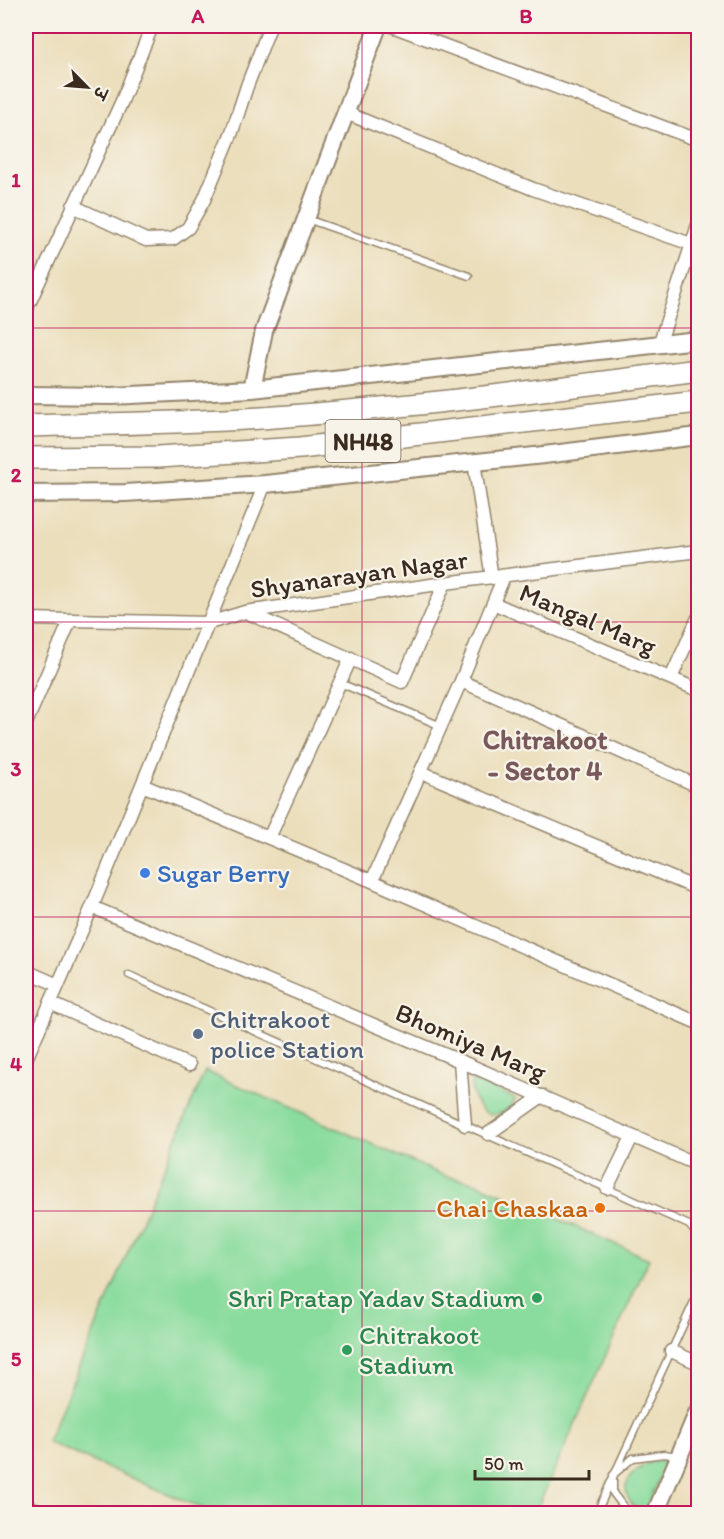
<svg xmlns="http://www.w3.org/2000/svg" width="724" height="1539" viewBox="0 0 724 1539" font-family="Itim,'Playpen Sans Deva',sans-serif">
  <rect width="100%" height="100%" fill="#f7f3e8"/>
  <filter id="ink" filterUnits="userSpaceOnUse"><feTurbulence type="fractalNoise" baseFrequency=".0167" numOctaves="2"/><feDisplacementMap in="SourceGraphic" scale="12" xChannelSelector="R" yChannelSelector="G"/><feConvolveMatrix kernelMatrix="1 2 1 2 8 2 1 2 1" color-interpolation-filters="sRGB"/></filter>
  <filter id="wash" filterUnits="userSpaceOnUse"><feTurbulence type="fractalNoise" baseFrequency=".008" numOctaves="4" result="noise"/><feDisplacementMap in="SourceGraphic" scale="24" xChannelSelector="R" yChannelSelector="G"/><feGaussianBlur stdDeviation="1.35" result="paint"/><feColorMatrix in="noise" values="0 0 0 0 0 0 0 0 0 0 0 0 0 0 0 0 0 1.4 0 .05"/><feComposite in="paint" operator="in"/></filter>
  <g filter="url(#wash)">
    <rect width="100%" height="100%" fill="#ebdebb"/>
    <path fill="#89dc9d" stroke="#62835e" stroke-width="1.5" d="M205,1071L445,1176L474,1182L649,1259L535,1513H213L47,1442Z
      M472,1079L516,1099C512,1104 509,1109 503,1112C482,1123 468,1095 472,1079Z
      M657,1461L665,1463L645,1513H643C613,1495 626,1468 657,1461Z"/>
  </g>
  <g filter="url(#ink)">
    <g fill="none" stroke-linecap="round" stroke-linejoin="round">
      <defs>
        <path id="lane" d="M307,219L469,276
          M340,683L441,726
          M129,975L689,1225L698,1236
          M26,1502L54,1514
          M596,1514L698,1293
          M629,1514L613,1493V1475L633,1458L664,1454L678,1456"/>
        <path id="street" d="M392,26L698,140
          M686,26L698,30
          M346,113L533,189L691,244
          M73,206L146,240L173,239L188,228L204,200L232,132L247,86L269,29
          M26,310L122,101L152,26
          M659,345L698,225
          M474,462L492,578
          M493,603L698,690
          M246,612L402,682L445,583
          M26,619L209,623L245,612L445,583L698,551
          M671,678L698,618
          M461,681L698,786
          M26,723L70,621
          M421,772L698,889
          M142,785L372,881L698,1023
          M269,838L351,658
          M372,881L461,681L504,576
          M92,907L460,1061L698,1165
          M26,971L58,985
          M50,1003L189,1065
          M26,1059L92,907L265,484
          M460,1061L465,1125
          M488,1134L542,1096
          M607,1188L632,1137
          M671,1351L698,1363"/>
        <path id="secondary" d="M252,389L264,331L378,26
          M26,395L112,396L252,389L698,340
          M26,494L125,493L265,484L544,455L698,436
          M655,1514L698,1411"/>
        <path id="highway" d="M26,426C104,424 183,423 261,418C407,408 553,389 698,370
          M26,458L158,457L300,448L698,402"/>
      </defs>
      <use href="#lane" stroke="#93846c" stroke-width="9"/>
      <use href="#street" stroke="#93846c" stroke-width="15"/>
      <use href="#secondary" stroke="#93846c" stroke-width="20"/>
      <use href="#highway" stroke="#93846c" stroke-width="24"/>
      <use href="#lane" stroke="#fff" stroke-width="6"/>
      <use href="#street" stroke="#fff" stroke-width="12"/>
      <use href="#secondary" stroke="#fff" stroke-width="16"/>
      <use href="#highway" stroke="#fff" stroke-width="21"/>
    </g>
  </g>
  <path fill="none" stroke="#c2185b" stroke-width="1.5" stroke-opacity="0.55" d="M362,26V1514M26,328H698M26,622H698M26,917H698M26,1211H698"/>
  <circle fill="#3f7fe0" stroke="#f7f3e8" stroke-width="2" cx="145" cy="873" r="6"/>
  <circle fill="#5c6f8a" stroke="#f7f3e8" stroke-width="2" cx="198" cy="1034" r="6"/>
  <circle fill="#e8710a" stroke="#f7f3e8" stroke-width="2" cx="600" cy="1208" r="6"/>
  <g fill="#2e9e5b" stroke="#f7f3e8" stroke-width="2">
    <circle cx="537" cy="1298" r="6"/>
    <circle cx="347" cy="1350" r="6"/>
  </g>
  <g text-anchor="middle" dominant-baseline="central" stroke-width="4.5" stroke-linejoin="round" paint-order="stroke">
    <rect fill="#f7f3e8" stroke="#73665b" stroke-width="1.5" x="325.5" y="420" width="75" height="42" rx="4.5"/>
    <g font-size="24" font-weight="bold" fill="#3b2a1e">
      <text x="363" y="441">NH48</text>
    </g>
    <g font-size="26" fill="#3b2a1e" stroke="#f7f3e8">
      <text transform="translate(359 574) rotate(-8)">Shyanarayan Nagar</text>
      <text transform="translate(588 619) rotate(23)">Mangal Marg</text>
      <text transform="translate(471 1042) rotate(23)">Bhomiya Marg</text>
    </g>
    <g font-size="26" fill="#366cbe" stroke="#f7f3e8" text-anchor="start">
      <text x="157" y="873">Sugar Berry</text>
    </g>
    <g font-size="26" fill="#4e5e75" stroke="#f7f3e8" text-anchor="start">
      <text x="210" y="1019">Chitrakoot<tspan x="210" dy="30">police Station</tspan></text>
    </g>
    <g font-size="26" fill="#c56008" stroke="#f7f3e8" text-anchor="end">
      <text x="588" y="1208">Chai Chaskaa</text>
    </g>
    <g font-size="26" fill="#27864d" stroke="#f7f3e8" text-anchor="end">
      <text x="525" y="1298">Shri Pratap Yadav Stadium</text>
      <text x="359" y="1335" text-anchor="start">Chitrakoot<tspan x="359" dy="30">Stadium</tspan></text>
    </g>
    <g font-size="27" font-weight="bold" fill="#79595b" stroke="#f7f3e8">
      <text x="545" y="739">Chitrakoot<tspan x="545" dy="31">- Sector 4</tspan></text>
    </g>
  </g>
  <rect width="724" height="1539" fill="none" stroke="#f7f3e8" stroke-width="66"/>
  <g transform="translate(87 87) rotate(115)" stroke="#f7f3e8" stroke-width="4.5" paint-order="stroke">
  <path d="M0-4.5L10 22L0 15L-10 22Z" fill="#3b2a1e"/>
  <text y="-9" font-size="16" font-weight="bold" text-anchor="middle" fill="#3b2a1e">उ</text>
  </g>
  <path d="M475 1470v9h114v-9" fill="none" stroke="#3b2a1e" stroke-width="3"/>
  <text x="484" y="1470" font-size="18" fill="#3b2a1e" stroke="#f7f3e8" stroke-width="4.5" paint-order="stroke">50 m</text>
  <rect x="33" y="33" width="658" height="1473" fill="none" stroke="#c2185b" stroke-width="2"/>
  <g font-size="20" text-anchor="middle" font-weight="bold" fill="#c2185b">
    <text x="198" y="23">A</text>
    <text x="526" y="23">B</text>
    <text x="16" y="187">1</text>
    <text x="16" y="482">2</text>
    <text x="16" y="776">3</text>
    <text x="16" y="1071">4</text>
    <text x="16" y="1366">5</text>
  </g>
</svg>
